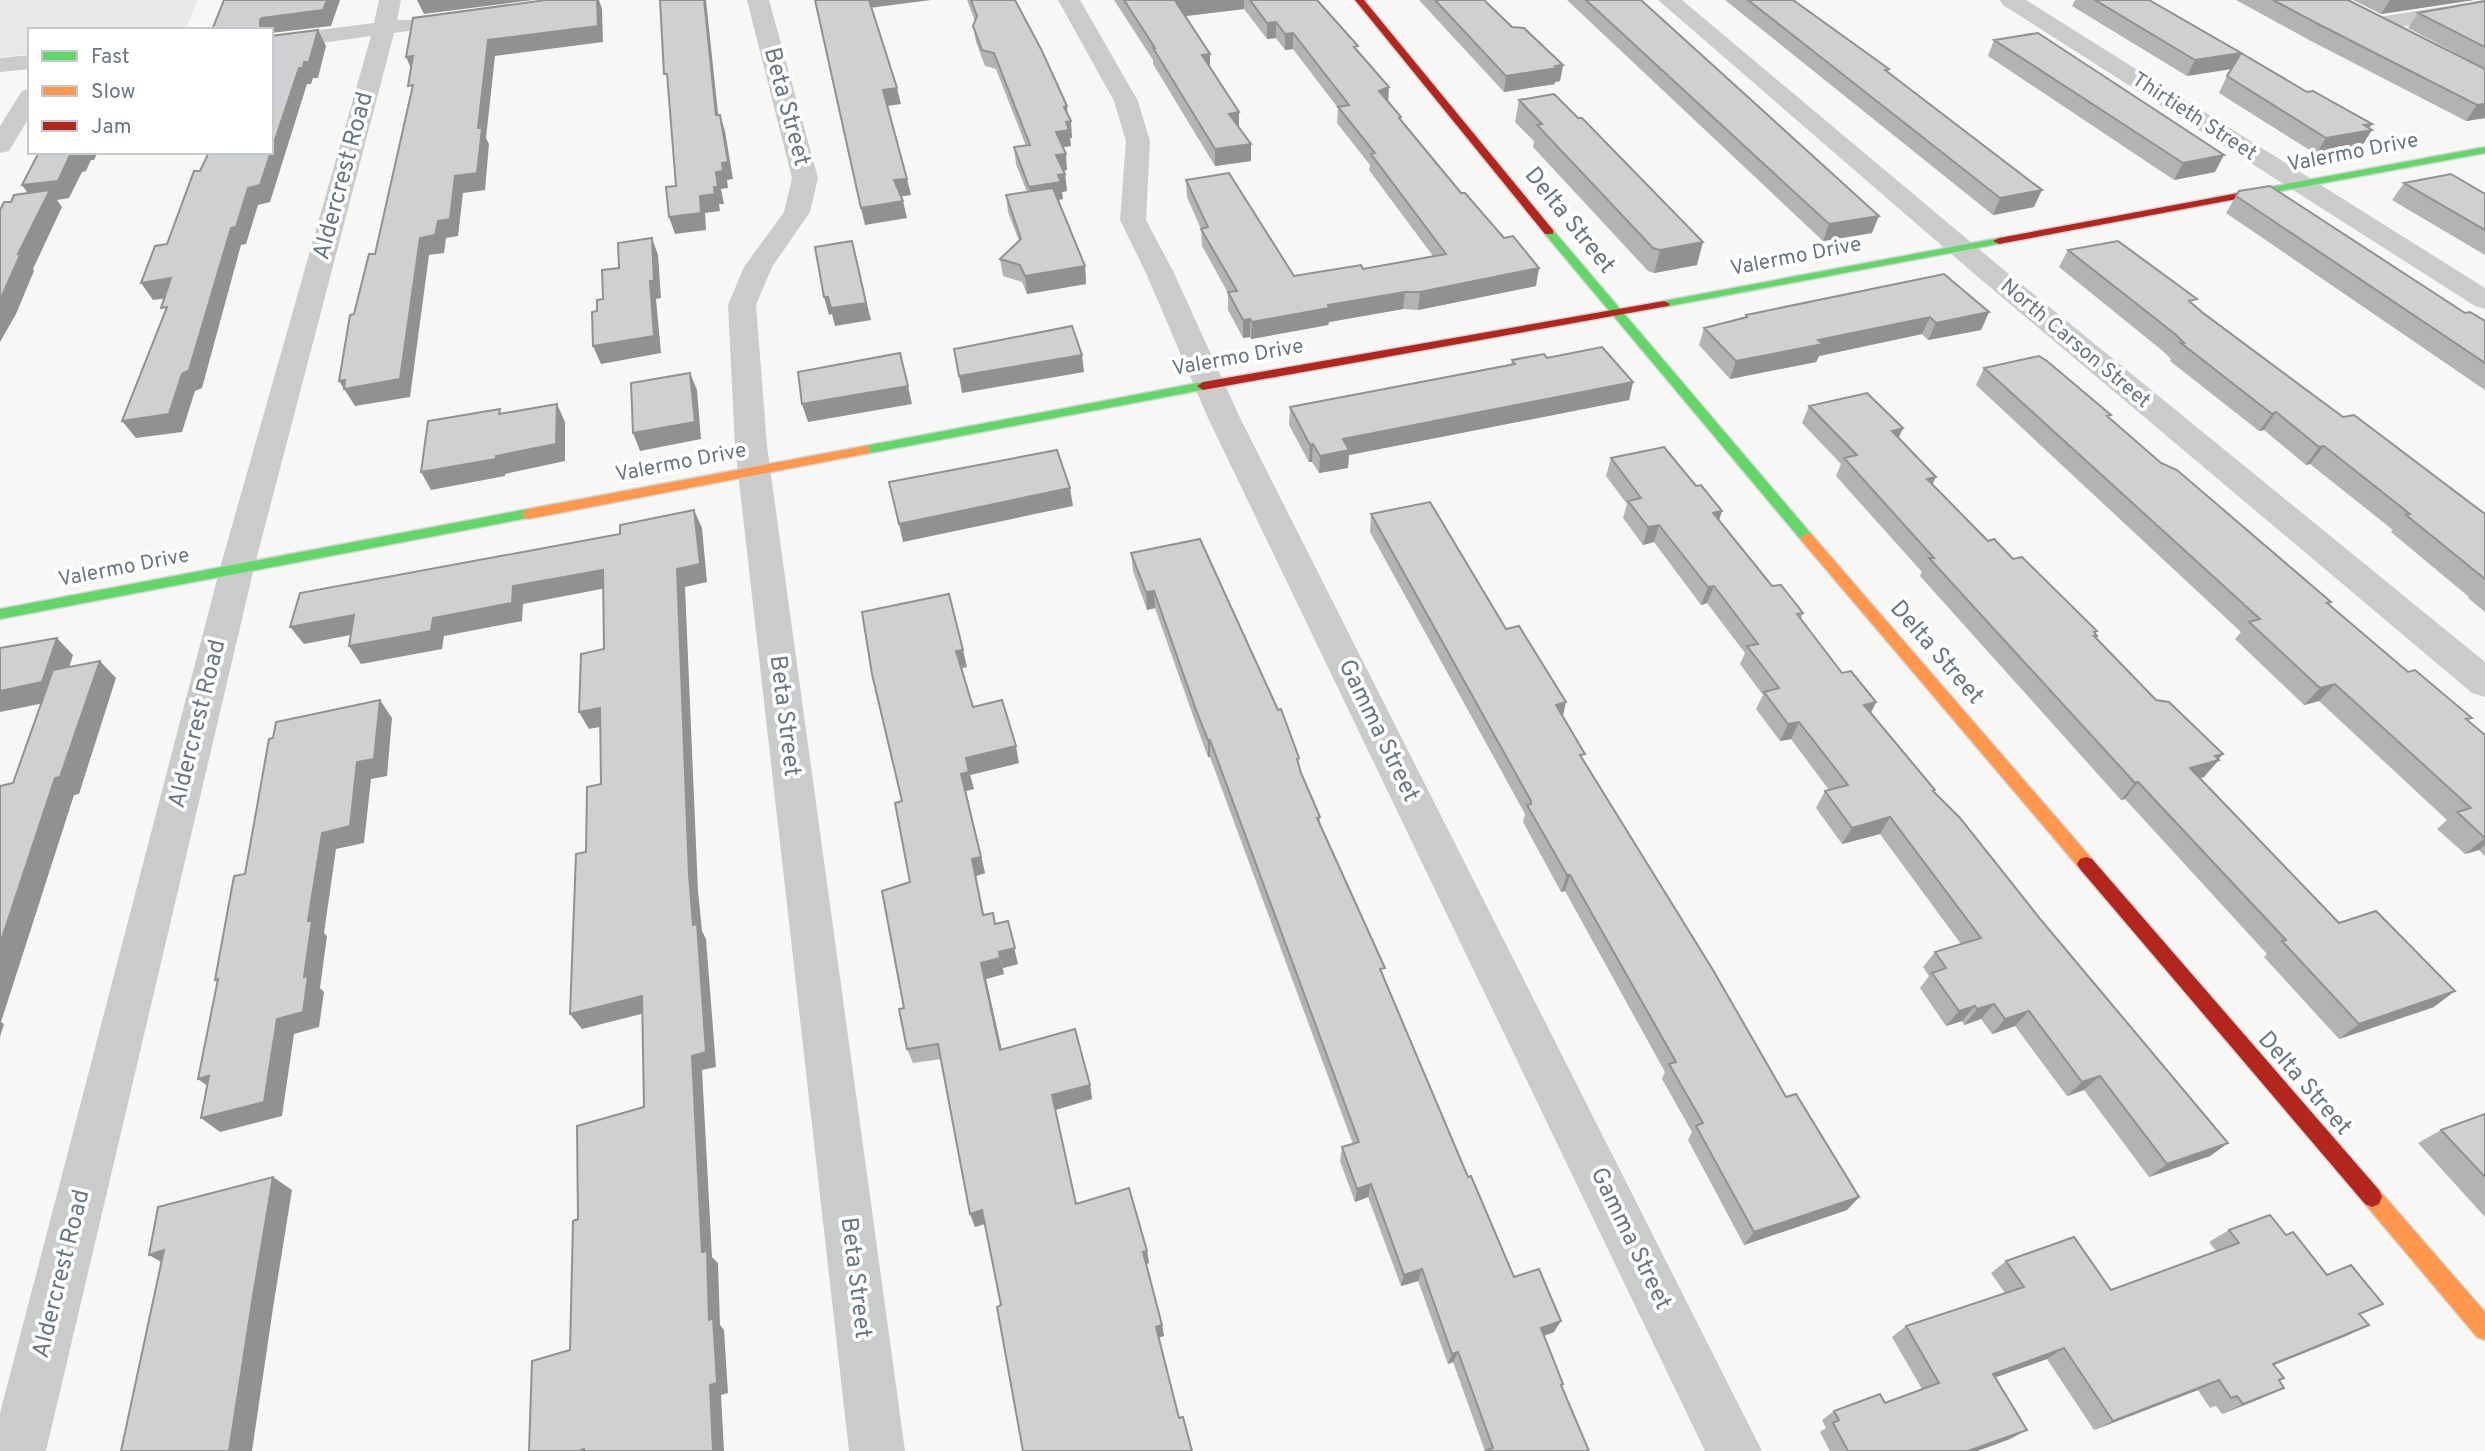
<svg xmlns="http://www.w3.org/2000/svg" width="2485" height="1451" viewBox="0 0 2485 1451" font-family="Overpass,sans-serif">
  <rect width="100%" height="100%" fill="#f7f7f6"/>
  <path fill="#e7e9e9" d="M0,0H198L185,30H30V54L0,57Z"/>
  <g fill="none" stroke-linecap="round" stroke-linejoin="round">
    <defs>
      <path id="fast" d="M2485,147V153L2254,196L2249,193L2254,190Z
        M1545,230H1553L1812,535L1814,538L1812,541H1802L1545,234Z
        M1999,238L2005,241L2003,243L1664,307L1658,304L1664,301Z
        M1203,382L1209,386L1207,389L865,454L858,450L865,446Z
        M528,509L535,514L533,517L0,619V609Z"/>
      <path id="slow" d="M865,446L870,447V453L528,519L521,514L528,509Z
        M1807,533L1812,535L2092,859L2095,864L2092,869L2086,871L2080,869L1802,541L1800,538Z
        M2372,1187L2379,1190L2485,1312V1340L2477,1337L2365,1204L2362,1197L2365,1190Z"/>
      <path id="jam" d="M1355,0H1364L1553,230V234H1545Z
        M2254,190L2258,191V195L1999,244L1993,241L1999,238Z
        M1664,301L1670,304L1668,306L1203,390L1197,386L1203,382Z
        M2086,857L2092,859L2379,1190L2382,1197L2379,1204L2372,1207L2365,1204L2080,869L2077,864L2080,859Z"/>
    </defs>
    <use href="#fast" stroke="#d4d5d6" stroke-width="3"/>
    <use href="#slow" stroke="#d4d5d6" stroke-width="3"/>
    <use href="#jam" stroke="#d4d5d6" stroke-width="3"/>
    <path fill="#cacccc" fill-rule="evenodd" d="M379,0H401L397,20H415L418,25L415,30L394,33L254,568L46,1451H0V1413L220,568L371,36L271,50V36L374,23Z
      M747,0H769L818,178L810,212L772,267L756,305L767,446L905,1451H849L735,446L728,305L744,267L784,212L792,178Z
      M1058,0H1080L1138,101L1150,141L1146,220L1174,273L1240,418L1762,1451H1705L1208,418L1146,273L1120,220L1126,141L1114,101Z
      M1658,0H1682L1998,265L2485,662V697L2472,693L1978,277Z
      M2000,0H2026L2485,288V309L2475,306L2003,5Z
      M2485,0V12L2379,31L2371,29L2368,24L2371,19L2379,17Z
      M30,55V69L0,72V58Z
      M30,89V116L9,151L0,153V126L22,91Z"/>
    <use href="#fast" fill="#63d668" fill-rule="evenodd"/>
    <use href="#slow" fill="#ff974d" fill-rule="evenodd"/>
    <use href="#jam" fill="#b3261e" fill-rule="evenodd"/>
  </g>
  <path fill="#b1b3b4" d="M967,0H1015L1068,115L1072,138H1070L1071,146L1063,147L1067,170L1063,171L1065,174L1067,191L1062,192L1063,199L1058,200L1085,266L1086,284L1027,294L1022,282L1003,276L1000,259L1019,241L1008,212L1006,195L1027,192L1016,164L1014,147L1026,146L996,69L985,66L976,42L973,26L975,21Z
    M1114,0H1317L1358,51L1388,101L1401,117V120L1536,286L1418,310L1403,309L1329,322L1328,325L1251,339L1250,337L1243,338L1228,310V293L1202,246L1201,229L1187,197L1186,180L1294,276L1363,269L1433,256L1369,170L1370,165L1337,123L1338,108L1293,49L1285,50L1276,38L1267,39L1244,9L1186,16L1210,69L1239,112V128L1251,144V161L1215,166L1153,64V60Z
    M1419,0H1484L1512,27L1563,65L1560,81L1555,82V84L1504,92Z
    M1567,0H1641L1872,233L1823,241Z
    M1725,0H1793L1889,69L1888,72L2034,207L1993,215Z
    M2075,0H2149L2241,53L2187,76L2072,6Z
    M2236,0H2348L2469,60L2408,28L2418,13L2485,1V118L2466,121L2311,41Z
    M2353,0H2474L2381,14Z
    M1994,40L2215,172L2174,180L1988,56Z
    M2227,76L2369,128L2362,146L2316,154L2219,93Z
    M1519,100L1697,265L1654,273L1648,271L1533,147L1534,141L1515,122Z
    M2404,183L2485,194V255L2392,200Z
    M2239,191L2465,313L2485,321V390L2226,213Z
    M2068,250L2194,305L2343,417L2485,514V612L2468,598L2469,597L2391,532L2393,530L2310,464L2306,465L2264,430L2259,431L2170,361L2171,359L2164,352L2059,267Z
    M1989,312L1981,330L1928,340L1922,334L1819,356L1816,362L1730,379L1699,345L1704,328L1745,318L1746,315Z
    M1547,358L1633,382L1629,400L1349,455L1348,468L1319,473L1312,462H1309L1289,425L1290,407L1511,364L1512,360Z
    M1984,368L2109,419L2161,463L2331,602L2329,605L2485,735V856L2479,850L2465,854L2437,829L2447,820L2319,701L2304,705L2235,639L2241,632L1976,385Z
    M1809,406L1903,428L1898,438L1933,484L1988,541L2013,559L2097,631L2095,634V638L2156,700L2218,759L2204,777L2200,778L2339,923L2434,1007L2339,1039L2264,957L2267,954L2125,799L2121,800L1920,576L1922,572L1836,476L1841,464L1802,423Z
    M1611,458L1696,486L1722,511L1719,520L1772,586L1803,613L1801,619L1842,673L1876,702L1871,713L1935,790L1934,792L2228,1143L2210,1156L2149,1177L2084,1090L2067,1096L2015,1026L1992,1034L1981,1019L1964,1025L1962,1021L1946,1026L1920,988L1929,976L1923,967L1935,952L1961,944L1880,834L1842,844L1816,808L1825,791L1829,790L1791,739L1780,741L1756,709L1763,695L1740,664L1745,653L1707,603L1701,605L1654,542L1643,545L1623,518L1627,504L1606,476Z
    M1371,514L1506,629L1563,716L1583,760L1786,1097L1859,1197L1847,1210L1744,1245L1688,1140L1692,1132L1662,1079L1665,1072L1565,891L1561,892L1523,822L1525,814L1370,532Z
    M1131,553L1299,758V765L1301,773L1320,817V824L1468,1177L1514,1277L1554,1332L1544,1336L1561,1387L1589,1451H1485L1453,1362L1448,1364L1418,1281L1401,1286L1368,1197L1355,1202L1340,1161L1342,1147L1353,1144L1210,757H1208L1197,727L1155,608L1147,610L1133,571Z
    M967,667L962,668L973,707L1019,763L970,775L974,789L966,791L985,873L976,876L984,915L995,924L1018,964L1003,968L1004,974L986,979L1001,1049L1090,1085L1092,1099L1055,1110L1076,1204L1147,1251L1149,1263L1146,1264L1162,1325L1164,1336L1159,1337L1179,1418L1192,1451L1001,1305L985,1224L975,1227L941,1059L913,1063L907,1049L904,1008L910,882L902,801L872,674Z
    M2485,1114V1217L2418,1143L2441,1130Z
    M2229,1230L2286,1235L2369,1325L2346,1336L2274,1365L2279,1381L2262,1398L2222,1414L2216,1406L2210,1408L2198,1390L2094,1430L2047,1359L1995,1377L2010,1439L1977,1451H1830L1820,1432L1826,1428L1822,1420L1834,1411L1885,1403L1922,1389L1892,1337L1906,1326L2005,1293L1991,1273L2006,1261L2111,1290L2216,1251L2209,1242Z"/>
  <path fill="#909292" d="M327,0H340L331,26L271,33V30H260V20L262,18Z
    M417,0H533L424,14Z
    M597,0H599L602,9L603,42L495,56L486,138L489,144L485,190L463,193L458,236L446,238L444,253L429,255L410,397L355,406L339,381L345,380L420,238L438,221L455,176L478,128L488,40Z
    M704,0H706L720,132L716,115Z
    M868,0H931L869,8Z
    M1191,0H1244V9L1177,17L1176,2Z
    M2390,0H2474L2381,14Z
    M1276,22V38L1267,39V23Z
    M318,30L326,46L318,78H313L311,84H307L270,202L258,205L246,244L241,245L202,388L195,391L182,432L136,438L122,421L231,228L299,68L304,62Z
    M1293,33V49L1285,50V34Z
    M2241,53L2232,69L2187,76L2195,60Z
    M1210,54V70L1202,55Z
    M413,56V73L406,57Z
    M1563,65L1560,81L1555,82V84L1504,92L1506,76Z
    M1389,87L1388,104L1379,91Z
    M897,88L901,104L887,106L883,90Z
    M2485,104V118L2466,121L2477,105Z
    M1067,106L1068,122L1071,121L1072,138H1070L1071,146L1058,148L1056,132L1064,107Z
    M1239,112V129L1229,114Z
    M720,115L725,131L733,179L727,180L728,188L721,189L724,204H719L720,211L705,213L706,230L675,234L669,217L714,187Z
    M2372,124L2368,130H2372L2362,146L2316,154L2326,138L2364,125Z
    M1251,144V161L1215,166V149Z
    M75,152H98L94,160H91L86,171L82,172L69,198L57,200L62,207L33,269L34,271L16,314L0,342V300L18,254L34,202L22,185Z
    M1066,154L1067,170L1058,172L1056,155Z
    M2224,155L2215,172L2174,180L2183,163Z
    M1065,174L1067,191L1062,192L1063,199L1032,204L1029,187L1058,175Z
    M907,179L911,195L898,197L894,180Z
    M2042,190L2034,207L1993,215L2000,198Z
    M903,201L907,218L865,225L861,208Z
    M1879,216L1872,233L1823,241L1829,224Z
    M652,238L658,255L661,298L656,299L661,353L601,364L593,346L650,281Z
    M852,241L871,320L835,326L832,314L829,315L824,297Z
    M1703,242L1697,265L1654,273L1660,250Z
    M1085,266L1086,284L1027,294L1025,276Z
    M1539,268L1536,286L1418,310L1420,292Z
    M171,278L183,296L153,300L141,283Z
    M1405,292L1403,309L1329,322L1328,325L1251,339L1252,322L1328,305Z
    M1989,312L1981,330L1928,340L1936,323Z
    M1930,317L1922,334L1819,356L1816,362L1730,379L1736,361L1818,340Z
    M1250,319V337L1243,338V320Z
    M1082,355L1084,372L962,393L959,376Z
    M690,373L697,390L701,439L640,451L633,433Z
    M1633,382L1629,400L1349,455L1348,468L1319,473L1320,456L1343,439Z
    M908,386L912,404L808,422L802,404Z
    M557,404L565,422V461L505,474V476L431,490L421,472Z
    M2276,412L2264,430L2259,431L2272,414Z
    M1903,428L1895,446L1892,431Z
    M1313,444L1312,462H1309L1310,445Z
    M2324,446L2310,464L2306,465L2319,447Z
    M1936,477L1927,495V479Z
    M1070,488L1073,506L903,542L899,524Z
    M694,510L702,528L707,582L685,587L698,891L702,931L706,939L716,1067L702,1070L712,1257L718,1263L720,1325L724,1330L728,1393L721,1395L724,1451H713L710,1385L709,1320L702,1252L692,1056L693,925L689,875L677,569Z
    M1722,511L1716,529L1713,513Z
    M1659,525L1654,542L1643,545L1648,527Z
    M603,570L612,587L523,604L522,621L444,636L442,649L361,664L349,646L433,618L513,586Z
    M1714,586L1707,603L1701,605L1708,587Z
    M1154,591L1155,608L1147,610L1146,592Z
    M354,615L366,632L304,644L290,627Z
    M57,638L73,655L59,700L0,712V691Z
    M963,650L967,667L961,668L956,651Z
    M100,661L116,678L79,794L74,795L1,1022L4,1024L0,1037V944L55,778Z
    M2335,684L2319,701L2304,705L2320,688Z
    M380,700L392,718L387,776L371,779L364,843L336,849L324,933L327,936L320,988L324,992L319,1027L294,1034L282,1116L220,1132L201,1118L277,1019L304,977L308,921L322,833L357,762Z
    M1566,702L1562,720L1556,705Z
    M1876,702L1867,720L1864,705Z
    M600,708L610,725L589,729L579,712Z
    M1799,722L1791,739L1780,741L1788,724Z
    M1208,740H1210V757H1208Z
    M1016,746L1019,763L970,775L966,758Z
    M2223,754L2217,761L2219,760L2204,777L2175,785L2190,768L2215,756Z
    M969,772L974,789L966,791L985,873L976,876L988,931L972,859L961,774Z
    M2138,782L2125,799L2121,800L2135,783Z
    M1890,817L1880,834L1842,844L1852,828Z
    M2485,838V845L2479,850L2465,854Z
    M1567,875H1570L1565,891L1561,892Z
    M1008,921L1018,964L1003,968L999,952Z
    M1000,958L1004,974L986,979L1005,1064L1000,1050L981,963Z
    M2455,991L2434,1007L2339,1039L2359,1024Z
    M642,996L653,1011L582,1029L570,1014Z
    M1994,1004L1981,1019L1964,1025L1977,1009Z
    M1975,1006L1962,1021L1946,1026L1959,1011Z
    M2029,1011L2015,1026L1992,1034L2005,1019Z
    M209,1076L217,1093L198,1079Z
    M2100,1076L2084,1090L2067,1096L2082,1082Z
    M1090,1085L1092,1099L1055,1110L1052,1095Z
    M2228,1143L2210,1156L2149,1177L2167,1164Z
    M273,1177L292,1190L273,1308L252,1451H229L253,1296Z
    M1371,1184L1368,1197L1355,1202L1357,1189Z
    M1859,1197L1847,1210L1744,1245L1754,1232Z
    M982,1210L987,1223L975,1227L970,1214Z
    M164,1250L170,1267L149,1255Z
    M1147,1251L1149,1263L1145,1265L1143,1252Z
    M1422,1269L1418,1281L1401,1286L1404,1275Z
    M1561,1321L1554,1332L1535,1339L1541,1328Z
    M1162,1325L1164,1336L1158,1338L1156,1327Z
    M2369,1325L2346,1336L2252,1374L2273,1364Z
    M2064,1348L2047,1359L1977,1384L1993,1374Z
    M1458,1352L1453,1362L1448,1364L1452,1354Z
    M2219,1380L2198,1390L2094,1430L2113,1421Z
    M2284,1388L2262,1398L2222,1414L2243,1404Z
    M2027,1430L2010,1439L1977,1451H1968Z"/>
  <path fill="#ced0d1" stroke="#909292" stroke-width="2" d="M224,0H327L323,10L262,18L260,20V30H212Z
    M546,0H597L598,26L488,40L478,128H482L477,173L455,176L450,219L438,221L435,235L420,238L400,379L344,389L345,380L339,381L350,315L354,314L369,254H375L413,85L408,86L413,56L406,57L413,18Z
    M660,0H704L716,115H720L728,162L722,163L723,171L716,172L718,187H714L715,194L700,196L701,213L669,217L666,187L676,186L667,74H664Z
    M815,0H869L897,88L883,90L907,179L894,180L903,201L861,208Z
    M971,0H1015L1042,51L1067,106L1064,107L1071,121L1066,122L1069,130L1056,132L1066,154L1056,155L1065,174L1058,175L1061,182L1029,187L1014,147L1030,145L994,53L982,50L973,26L977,16Z
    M1124,0H1191L1176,2L1210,54L1202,55L1239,112L1229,114L1251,144L1215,149L1153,48H1155Z
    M1250,0H1317L1358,46L1354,47L1389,87L1379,91L1401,117L1399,118L1461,193H1465L1504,238L1513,236L1539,268L1420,292H1405L1328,305L1329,308L1252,322L1250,319L1243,320L1228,292L1237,291L1201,229L1208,227L1186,180L1229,173L1294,276L1361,265L1363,269L1446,254L1371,154L1375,153L1338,107L1349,105L1293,33L1285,34L1276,22L1267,23Z
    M1435,0H1484L1512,27L1524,28L1563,65L1555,66L1557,68L1506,76Z
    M1586,0H1641L1879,216L1829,224Z
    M1748,0H1793L1889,69L1885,70L2042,190L2000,198Z
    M2095,0H2149L2241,53L2195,60Z
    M2273,0H2348L2485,69V104L2477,105L2320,25Z
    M2485,1V47L2418,13Z
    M318,30L309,62H304L303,68H299L260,185L248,188L236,227L231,228L189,370L182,374L169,414L122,421L167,307L161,308L171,278L141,283L155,246L167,244L194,171H200L209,152H271V36Z
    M2038,33L2224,155L2183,163L1994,40Z
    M2241,53L2307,92L2313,91L2372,124L2364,125L2372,130L2326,138L2227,76Z
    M1554,94L1578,118H1582L1703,242L1660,250L1653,248L1537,125L1542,124L1519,100Z
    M39,152H75L74,154L70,155L58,181L22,185Z
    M2451,174L2485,194V230L2404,183Z
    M2270,186L2465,313L2470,312L2485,321V363L2236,196L2239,191Z
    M1053,188L1085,266L1025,276L1020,265L1000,259L1021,239L1006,195Z
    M50,190L18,254L21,253L0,300V210L4,202H11L14,195Z
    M652,238L654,281H650L654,336L593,346L592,312L597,311V300L603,299L602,270L619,268L618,243Z
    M852,241L866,303L831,308L828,297H824L815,247Z
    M2118,241L2197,299L2189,301L2203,313L2343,417L2354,415L2485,514V579L2406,515L2410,514L2324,446L2319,447L2276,412L2272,414L2181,343H2184L2175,334L2068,250Z
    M1944,274L1989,312L1936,323L1930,317L1818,340L1823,344L1736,361L1704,328L1747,317L1746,315Z
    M1072,326L1082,355L959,376L954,349Z
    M1602,347L1633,382L1343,439L1349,450L1320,456L1313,444L1310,445L1290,407L1515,364L1512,360L1544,354L1547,358Z
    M900,353L908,386L802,404L798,372Z
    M2039,356L2047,361L2111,415L2107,416L2161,463L2177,470L2331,602L2327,603L2408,672L2415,670L2472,718L2466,719L2485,735V838L2457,812L2471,808L2335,684L2320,688L2249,622L2260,619L1984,368Z
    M690,373L695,422L633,433L631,383Z
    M1867,393L1903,428L1892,431L1936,477L1927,479L1988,541L1994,539L2013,559L2022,557L2097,631L2094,632L2097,636H2094L2156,700L2169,702L2223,754L2215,756L2219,760L2190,768L2339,923L2376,911L2455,991L2359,1024L2282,941L2286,940L2138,782L2135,783L1929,558H1934L1844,458L1857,455L1809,406Z
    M557,404L556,444L496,456V459L421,472L428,421L500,409L499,414Z
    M1664,447L1696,486L1701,485L1722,511L1713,513L1772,586L1781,585L1803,613L1797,614L1842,673L1851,671L1876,702L1864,705L1935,790L1933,791L1960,818L2041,920L2228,1143L2167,1164L2100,1076L2082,1082L2029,1011L2005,1019L1994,1004L1977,1009L1975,1006L1959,1011L1932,973L1946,968L1935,952L1981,938L1890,817L1852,828L1825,791L1848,785L1799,722L1788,724L1764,692L1779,688L1747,646L1758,644L1714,586L1708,587L1659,525L1648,527L1628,501L1641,498L1611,458Z
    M1057,450L1070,488L899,524L889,482Z
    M1430,502L1506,629L1519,626L1566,702L1556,705L1585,754L1580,755L1713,970L1786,1097L1796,1094L1859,1197L1754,1232L1696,1126L1703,1123L1669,1064L1676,1062L1570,875H1567L1527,805L1531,804V801L1371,514Z
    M694,510L700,564L677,569L689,875L693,925L697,924L706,1052L692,1056L702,1252L707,1251L709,1320L713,1318L717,1383L710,1385L713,1451H584V1449L579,1451H529L532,1361L570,1350L573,1221L578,1219L577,1126L644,1107L642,996L570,1014L576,854L586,852L587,787L601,784L600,708L579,712L581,654L604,649L603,570L513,586L512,603L433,618L431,631L349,646L354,615L290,627L300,593L620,534V525Z
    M1200,539L1273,699L1278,710L1281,709L1299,758L1297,759L1301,773L1320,817L1317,818L1385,968L1380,969L1468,1177L1471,1176L1514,1277L1539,1269L1561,1321L1541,1328L1563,1384L1561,1385L1589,1451H1485L1493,1448L1458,1352L1452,1354L1422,1269L1404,1275L1371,1184L1357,1189L1342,1147L1359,1142L1210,740H1208L1196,710L1154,591L1146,592L1131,553Z
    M949,594L963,650L956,651L973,707L1002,700L1016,746L966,758L969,772L961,774L981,857L972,859L983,915L993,913L995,924L1008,921L1015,948L999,952L1000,958L981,963L1000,1050L1075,1029L1090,1085L1052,1095L1076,1204L1129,1188L1147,1251L1143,1252L1162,1325L1156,1327L1179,1418L1183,1417L1192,1451H1023L997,1307L1001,1305L982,1210L970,1214L938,1044L907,1049L899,1009L904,1008L882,891L910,882L895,803L902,801L872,674L862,612Z
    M57,638L42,682L0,691V648Z
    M100,661L60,777L55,778L0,944V786L13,783L53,670Z
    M380,700L374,759L357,762L350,826L322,833L308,921H312L304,977L308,976L303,1012L277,1019L264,1102L201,1118L209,1076L198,1079L218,979L215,980L234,876L245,874L269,739L273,738L276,722Z
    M2485,1114V1177L2441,1130Z
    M273,1177L253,1296L229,1451H121L164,1250L149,1255L158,1207Z
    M2270,1215L2286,1235L2293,1232L2327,1275L2351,1265L2383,1304L2359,1314L2369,1325L2273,1364L2284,1378L2279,1380L2284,1388L2243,1404L2237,1396L2231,1398L2219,1380L2113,1421L2064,1348L1993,1374L2027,1430L1968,1451H1848L1833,1423L1839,1420L1834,1411L1880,1394L1885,1403L1939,1383L1906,1326L2024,1287L2006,1261L2074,1237L2111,1290L2239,1243L2229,1230Z"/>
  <g text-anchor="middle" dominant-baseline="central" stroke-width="7" stroke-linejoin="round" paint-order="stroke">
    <g font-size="21" fill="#687886" stroke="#fff">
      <text transform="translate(2194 117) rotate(33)">Thirtieth Street</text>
      <text transform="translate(2353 153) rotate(-11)">Valermo Drive</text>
      <text transform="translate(1796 257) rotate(-11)">Valermo Drive</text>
      <text transform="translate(2075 344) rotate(40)">North Carson Street</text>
      <text transform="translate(1238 358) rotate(-10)">Valermo Drive</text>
      <text transform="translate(681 463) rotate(-11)">Valermo Drive</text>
      <text transform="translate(124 568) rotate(-11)">Valermo Drive</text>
    </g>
    <g font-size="24" fill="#687886" stroke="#fff">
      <text transform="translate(786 107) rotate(75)">Beta Street</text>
      <text transform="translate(344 176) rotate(-75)">Aldercrest Road</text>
      <text transform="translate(1569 221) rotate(51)">Delta Street</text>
      <text transform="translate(1936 653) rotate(49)">Delta Street</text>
      <text transform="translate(784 716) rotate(83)">Beta Street</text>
      <text transform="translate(198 724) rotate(-76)">Aldercrest Road</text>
      <text transform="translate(1378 731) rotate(64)">Gamma Street</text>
      <text transform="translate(2304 1084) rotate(49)">Delta Street</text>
      <text transform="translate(1630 1239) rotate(64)">Gamma Street</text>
      <text transform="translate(62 1274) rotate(-76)">Aldercrest Road</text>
      <text transform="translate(855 1278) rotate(83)">Beta Street</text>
    </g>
  </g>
  <rect x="28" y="28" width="245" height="126" fill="#ffffff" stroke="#c3c9cf" stroke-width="2"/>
  <rect x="42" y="51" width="35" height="10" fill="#63d668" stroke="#c3c9cf" stroke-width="2"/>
  <text x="91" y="63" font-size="21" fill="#687886">Fast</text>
  <rect x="42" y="86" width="35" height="10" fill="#ff974d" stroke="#c3c9cf" stroke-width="2"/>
  <text x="91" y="98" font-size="21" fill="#687886">Slow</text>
  <rect x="42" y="121" width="35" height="10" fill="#b3261e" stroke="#c3c9cf" stroke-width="2"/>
  <text x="91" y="133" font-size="21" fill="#687886">Jam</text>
</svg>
